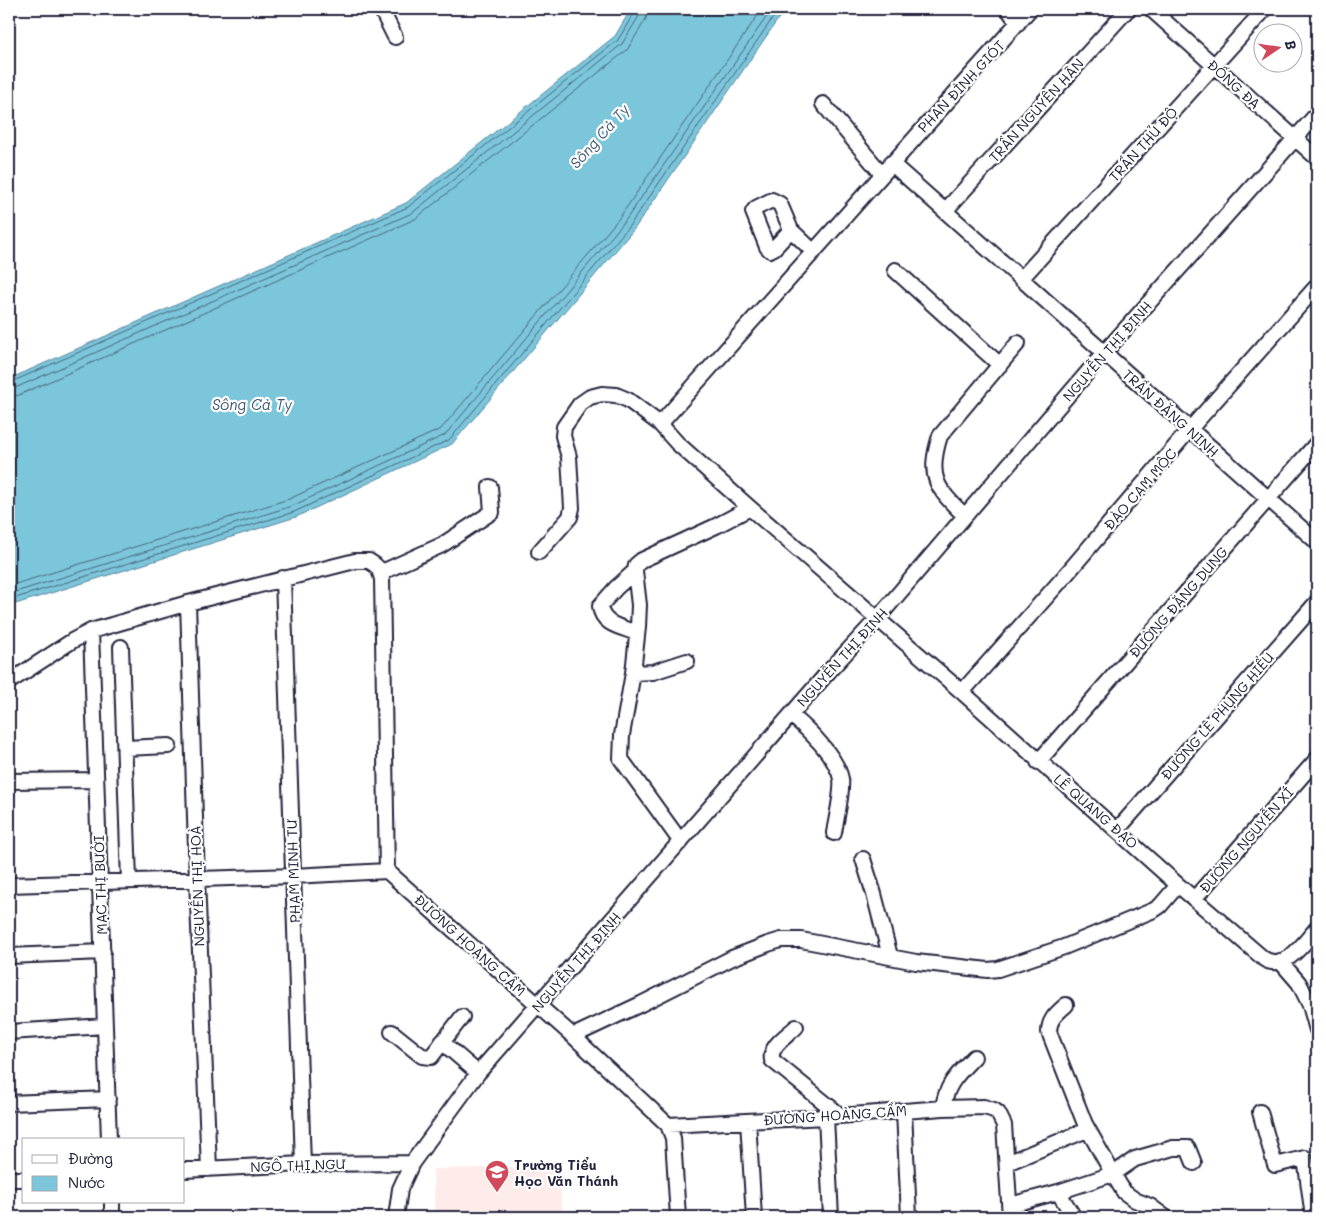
<svg xmlns="http://www.w3.org/2000/svg" width="1326" height="1226" viewBox="0 0 1326 1226" font-family="Mali,sans-serif">
  <rect width="100%" height="100%" fill="#fff"/>
  <filter id="ink" filterUnits="userSpaceOnUse"><feTurbulence type="fractalNoise" baseFrequency=".02" numOctaves="2"/><feDisplacementMap in="SourceGraphic" scale="10" xChannelSelector="R" yChannelSelector="G"/><feConvolveMatrix kernelMatrix="1 2 1 2 8 2 1 2 1" color-interpolation-filters="sRGB"/></filter>
  <g filter="url(#ink)">
    <path fill="#feeceb" d="M558,1166L563,1217H435L433,1169Z"/>
    <path fill="#7bc6db" stroke="#57849b" d="M631,9H785L635,228L452,444L296,517L9,606V379L406,203L615,36Z"/>
    <g fill="none" stroke-linecap="round" stroke-linejoin="round">
      <path stroke="#46647b" stroke-width="1" d="M9,383L408,207L618,40L634,13V9
        M9,390L15,388L412,213L622,44L639,16L641,9
        M9,397L19,395L415,219L627,50L646,19L648,9
        M9,586L289,499L441,429L620,217L762,9
        M9,594L292,506L445,435L625,221L772,9
        M9,600L294,512L449,440L630,225L779,9"/>
      <defs>
        <path id="minor" d="M381,9L395,37
          M1008,9L1018,23
          M1030,9L660,424L677,443L750,508L962,692L1178,885L1264,959C1285,972 1305,942 1317,928
          M1151,9L1317,158
          M823,104L882,174
          M891,163L1317,542
          M772,200L780,204L791,230L774,248L770,250L767,247L753,212L756,208Z
          M945,211L1128,9
          M791,230L814,252
          M895,270L1000,365
          M1021,279L1265,9
          M965,516C936,488 927,477 940,436L1018,343
          M539,552L570,517L572,508L569,457L563,436L564,427L580,404L590,397L602,394L616,395L628,400L660,424
          M635,571L616,588L600,606C602,625 621,627 637,633
          M380,573L442,545L492,512L490,487
          M283,578L303,1164
          M188,603L197,879L209,1169
          M91,631L109,1140
          M121,647L129,881
          M633,673L653,672L687,661
          M9,682L72,641L91,631L188,603L355,561H369L375,565L379,569L382,579L387,871L573,1036L668,1125L826,1117L943,1108L984,1107L994,1110L998,1113L1004,1125L1010,1217
          M962,692L1064,577L1190,429L1317,286
          M791,715C808,729 837,757 841,779C843,792 836,819 834,833
          M125,748L169,746
          M1038,762L1317,443
          M9,781L96,780
          M1118,829L1317,602
          M681,842L621,759L622,735L633,673L638,627L639,605L635,571L636,565L642,560L716,526L750,508
          M863,859L874,894L890,956
          M9,885L293,876L387,871
          M1194,899L1317,759
          M9,956L103,952
          M1280,961L1299,983L1310,1005L1317,1030
          M796,1027C787,1036 769,1046 772,1060L841,1116
          M9,1032L105,1026
          M392,1032L422,1056L431,1057L462,1017
          M573,1036L641,1004L732,958L768,944L781,940H801L916,962L988,970L998,969L1064,947L1154,910L1160,906L1178,885
          M442,1042L478,1073
          M9,1103L108,1099
          M943,1108C946,1084 958,1074 974,1057
          M904,1111L909,1217
          M1260,1112L1275,1165L1305,1158L1313,1217
          M826,1117L831,1217
          M748,1121L754,1217
          M668,1125L673,1138L678,1217
          M1007,1163L1087,1130
          M184,1170L303,1164L412,1163
          M9,1179H24
          M1058,1192L1074,1217
          M112,1202V1217
          M1010,1205L1058,1192L1113,1174L1085,1124L1049,1032C1049,1019 1057,1013 1066,1005
          M396,1217L400,1189L412,1163L478,1073L830,670L877,619L1104,353L1317,114
          M1165,1217L1150,1206L1135,1200L1124,1192L1113,1174L1135,1159L1173,1148H1188L1194,1163"/>
      </defs>
      <use href="#minor" stroke="#22223b" stroke-width="18"/>
      <use href="#minor" stroke="#fff" stroke-width="14"/>
    </g>
  </g>
  <defs>
    <symbol id="school-pin" viewBox="-11 -11 22 30"><path d="M0 17L-7.5 6A9.5 9.5 0 1 1 7.5 6Z" fill="#d1495b" stroke="#fff"/><path d="M0-5L7-2L0 1L-7-2ZM-4 1L0 2.5L4 1V4Q0 6-4 4Z" fill="#fff"/></symbol>
  </defs>
  <g fill-rule="evenodd">
    <use href="#school-pin" x="483" y="1158" width="28" height="38"/>
  </g>
  <g text-anchor="middle" dominant-baseline="central" stroke-width="4.5" stroke-linejoin="round" paint-order="stroke">
    <g font-size="14" fill="#22223b" stroke="#fff">
      <text transform="translate(1234 84) rotate(42)">ĐỐNG ĐA</text>
      <text transform="translate(961 86) rotate(-47)">PHAN ĐÌNH GIÓT</text>
      <text transform="translate(1036 110) rotate(-48)">TRẦN NGUYÊN HÃN</text>
      <text transform="translate(1143 144) rotate(-48)">TRẦN THỦ ĐỘ</text>
      <text transform="translate(1107 351) rotate(-49)">NGUYỄN THỊ ĐỊNH</text>
      <text transform="translate(1171 413) rotate(42)">TRẦN ĐĂNG NINH</text>
      <text transform="translate(1140 489) rotate(-49)">ĐÀO CAM MỘC</text>
      <text transform="translate(1178 602) rotate(-49)">ĐƯỜNG ĐẶNG DUNG</text>
      <text transform="translate(842 657) rotate(-48)">NGUYỄN THỊ ĐỊNH</text>
      <text transform="translate(1217 716) rotate(-49)">ĐƯỜNG LÊ PHỤNG HIỂU</text>
      <text transform="translate(1096 811) rotate(41)">LÊ QUANG ĐẠO</text>
      <text transform="translate(1246 840) rotate(-49)">ĐƯỜNG NGUYỄN XÍ</text>
      <text transform="translate(293 871) rotate(-92)">PHẠM MINH TƯ</text>
      <text transform="translate(100 885) rotate(-92)">MẠC THỊ BƯỞI</text>
      <text transform="translate(197 886) rotate(-92)">NGUYỄN THỊ HOÀ</text>
      <text transform="translate(470 945) rotate(42)">ĐƯỜNG HOÀNG CẦM</text>
      <text transform="translate(576 962) rotate(-49)">NGUYỄN THỊ ĐỊNH</text>
      <text transform="translate(835 1115) rotate(-4)">ĐƯỜNG HOÀNG CẦM</text>
      <text transform="translate(298 1165) rotate(-2)">NGÔ THỊ NGƯ</text>
    </g>
    <g font-size="14" font-weight="bold" fill="#22223b" stroke="#fff" text-anchor="start">
      <text x="514" y="1164">Trường Tiểu<tspan x="514" dy="16">Học Văn Thánh</tspan></text>
    </g>
    <g font-size="15" font-style="italic" fill="#415b73" stroke="#fff">
      <text transform="translate(599 136) rotate(-48)">Sông Cà Ty</text>
      <text x="252" y="404">Sông Cà Ty</text>
    </g>
  </g>
  <rect width="1326" height="1226" fill="none" stroke="#fff" stroke-width="30"/>
  <rect x="15" y="15" width="1296" height="1196" fill="none" stroke="#22223b" stroke-width="2" filter="url(#ink)"/>
  <rect x="22" y="1138" width="162" height="65" fill="#ffffff" stroke="#a7a7b1"/>
  <rect x="32" y="1155" width="25" height="8" fill="#ffffff" stroke="#a7a7b1"/>
  <text x="68" y="1164" font-size="15" fill="#22223b">Đường</text>
  <rect x="32" y="1176" width="25" height="15" fill="#7bc6db" stroke="#a7a7b1"/>
  <text x="68" y="1188" font-size="15" fill="#22223b">Nước</text>
  <g transform="translate(1278 48) rotate(77)"><circle r="24" fill="#ffffff" stroke="#a7a7b1"/>
  <path d="M0-4L9 19L0 12L-9 19Z" fill="#d1495b"/>
  <text y="-8" font-size="14" font-weight="bold" text-anchor="middle" fill="#22223b">B</text>
  </g>
</svg>
